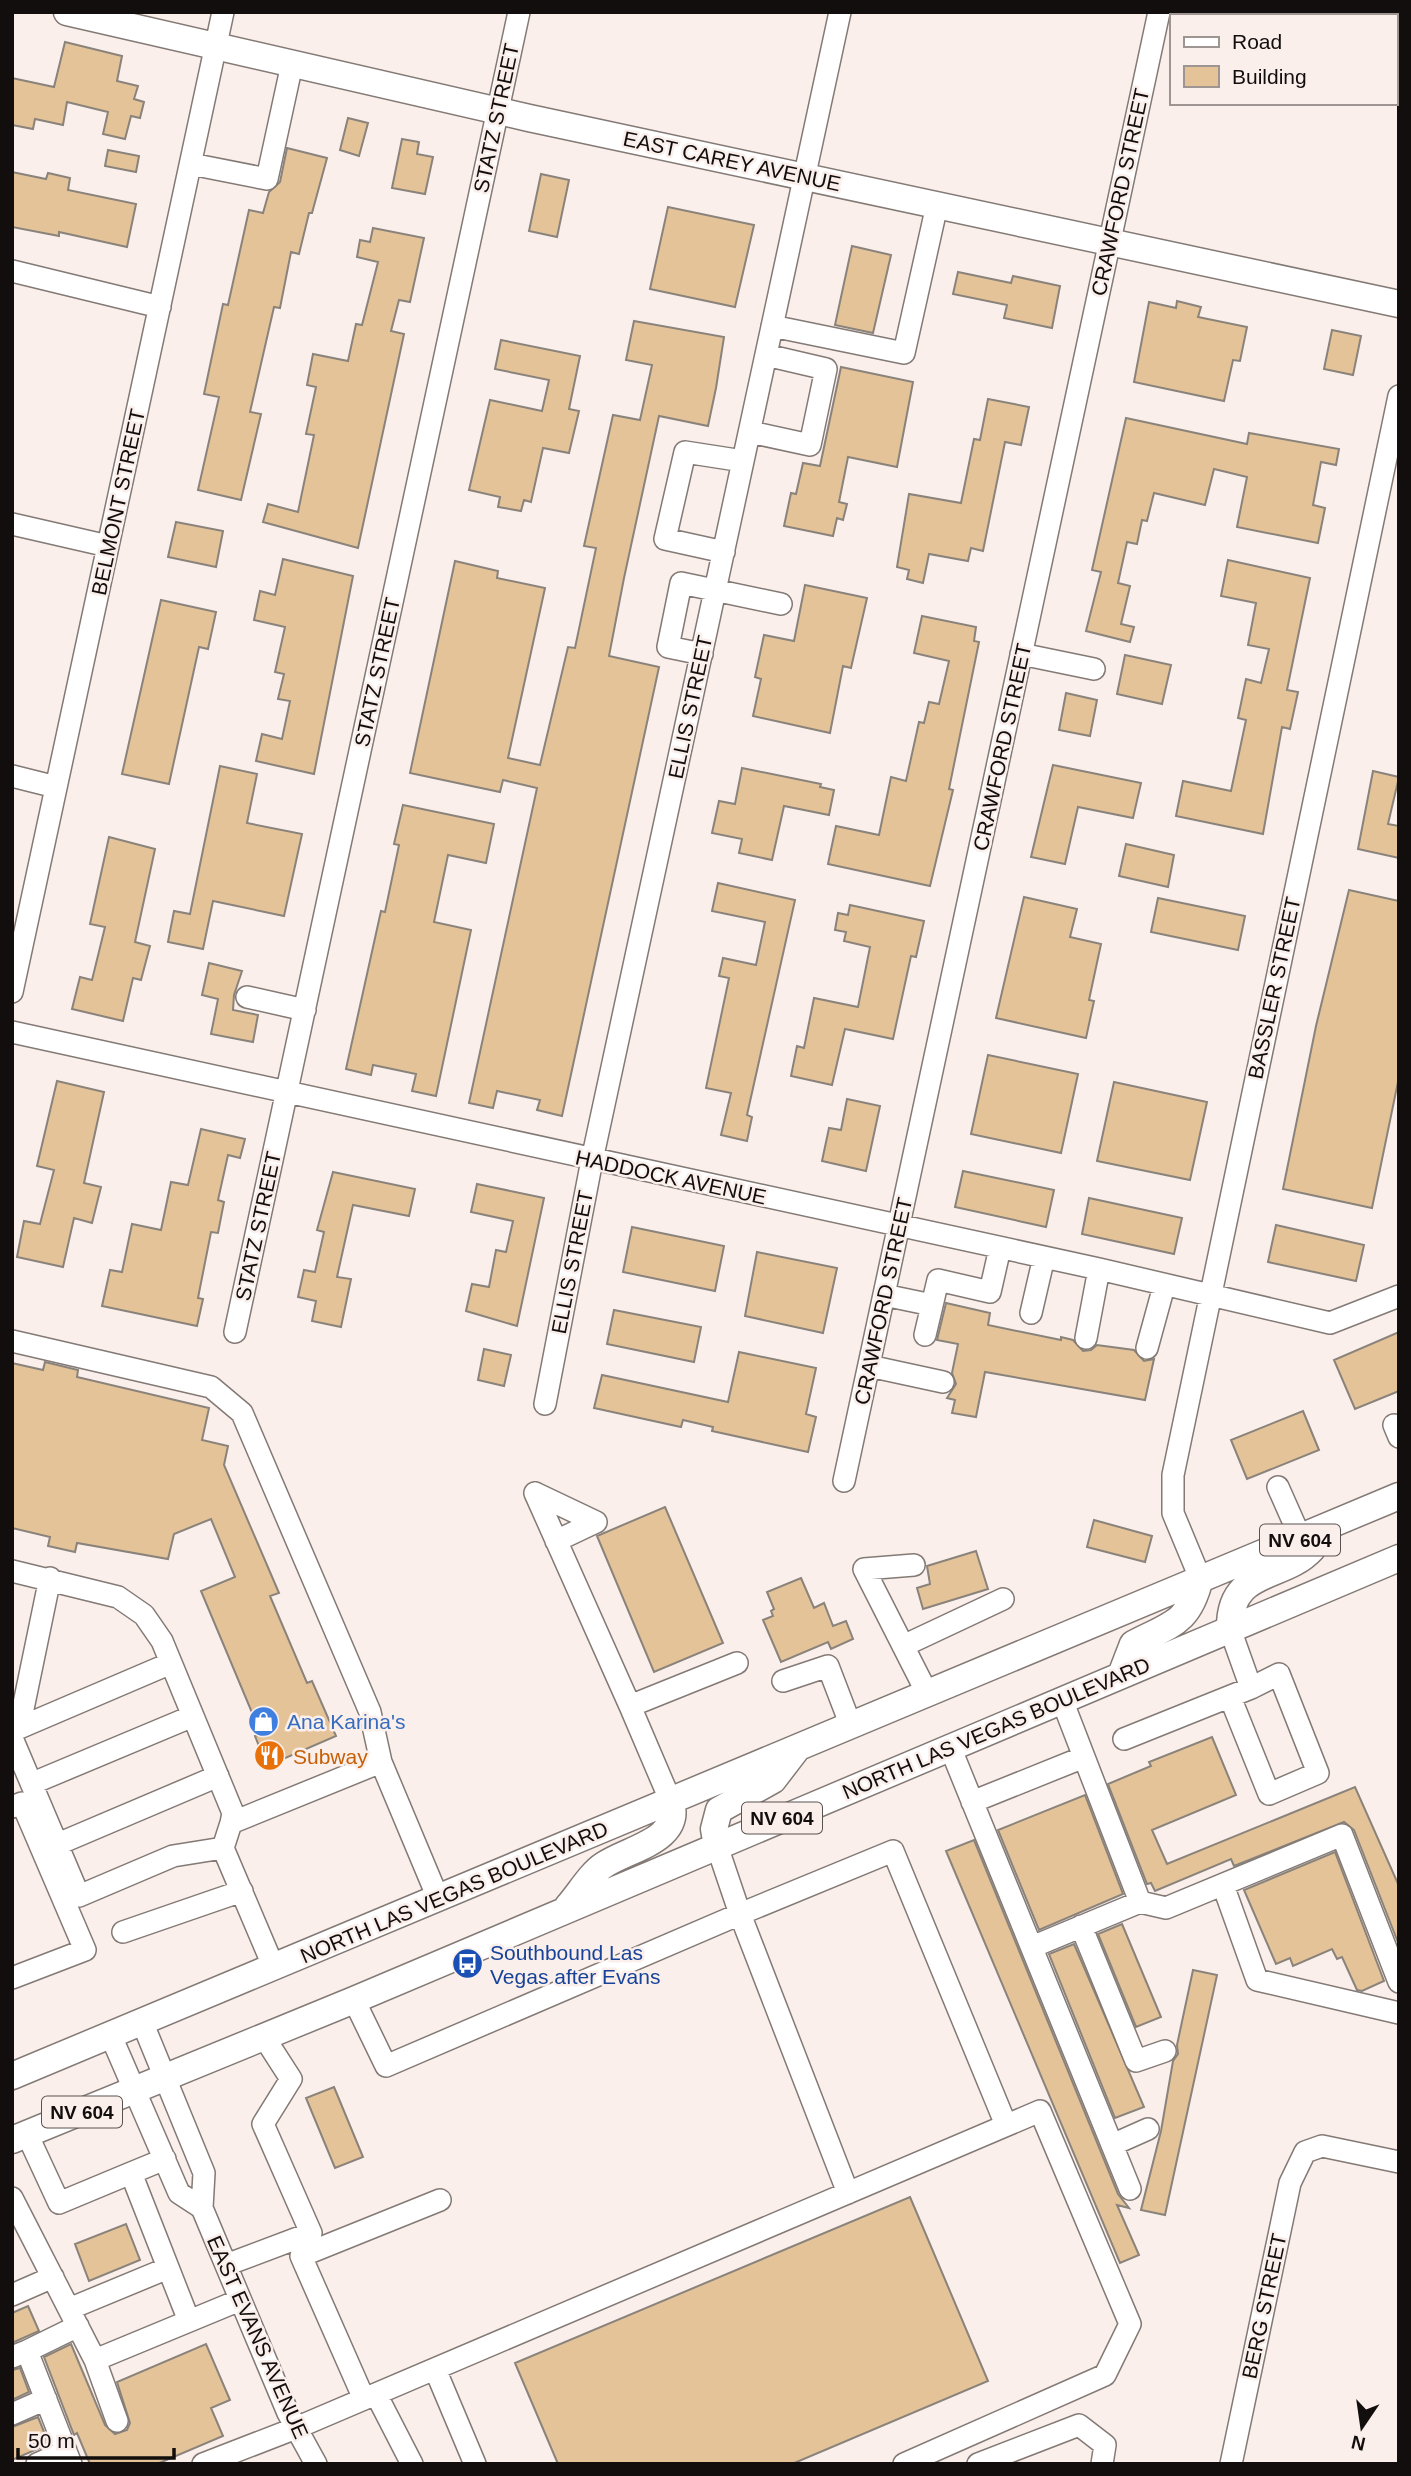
<svg xmlns="http://www.w3.org/2000/svg" width="1411" height="2476" viewBox="0 0 1411 2476" font-family="Arial,sans-serif">
  <rect width="100%" height="100%" fill="#fbefeb"/>
  <path fill="#e5c398" stroke="#89837b" stroke-width="2" d="M65,42L122,56L117,81L138,86L134,99L144,102L140,118L131,116L125,139L103,134L108,112L67,102L63,125L35,119L33,129L12,125V78L54,87Z
    M348,118L368,123L359,156L340,150Z
    M402,139L419,142L417,154L433,157L425,194L392,188Z
    M287,148L327,158L312,213H309L299,254L291,252L280,308L274,307L250,412L261,414L241,500L198,490L219,397L204,394L223,304L228,305L249,210L263,213L269,192L280,182Z
    M108,150L139,156L136,172L105,166Z
    M12,172L46,179L48,173L70,178L68,190L136,204L127,247L59,232V236L12,227Z
    M541,174L569,180L557,237L529,231Z
    M668,207L754,225L735,307L650,289Z
    M373,228L424,238L410,302L399,300L391,331L404,334L358,548L263,522L268,504L298,512L314,435L306,434L316,387L307,385L313,354L348,361L356,324L362,325L378,262L357,257L360,240L370,242Z
    M852,246L891,255L873,333L835,325Z
    M958,272L1011,283L1013,276L1060,286L1052,328L1004,318L1007,305L953,294Z
    M1177,301L1201,307L1198,317L1247,327L1240,361L1233,360L1224,401L1134,382L1149,302L1176,308Z
    M634,321L724,337L716,388L708,426L659,416L624,578L609,656L659,667L562,1116L537,1110L540,1100L497,1091L493,1108L469,1103L537,788L503,780L500,792L410,773L455,561L498,571L497,578L545,588L508,758L540,765L568,647L575,648L596,548L584,546L613,415L640,420L652,365L626,360Z
    M1332,330L1361,336L1353,375L1324,369Z
    M501,340L580,356L569,409L579,411L569,453L543,448L531,502L524,500L521,511L498,507L500,497L469,490L490,400L542,411L549,380L495,369Z
    M841,367L913,382L897,467L848,457L839,502L847,504L843,520L837,518L833,536L784,526L791,493L796,494L803,463L820,466Z
    M988,399L1029,407L1021,445L1005,442L983,551L971,548L968,561L929,554L923,583L907,579L909,570L897,567L909,494L961,503L974,439L980,440Z
    M1126,418L1247,444L1249,433L1339,449L1336,465L1321,462L1313,505L1325,508L1318,543L1237,527L1247,477L1214,469L1205,505L1154,493L1147,521L1142,520L1137,544L1127,542L1118,583L1130,586L1121,624L1134,627L1130,642L1086,631L1101,572L1092,570Z
    M176,522L223,531L216,567L168,557Z
    M283,559L353,576L314,774L256,761L262,734L282,739L290,701L278,699L284,674L275,672L285,627L254,620L260,591L275,595Z
    M1228,560L1310,578L1287,690L1298,692L1290,729L1282,727L1263,834L1176,816L1183,781L1231,791L1246,720L1238,718L1246,679L1261,683L1269,649L1248,645L1256,603L1221,596Z
    M805,585L867,598L851,668L843,666L830,733L753,716L761,679L755,677L764,635L794,641Z
    M161,600L216,612L208,649L199,647L169,784L122,774Z
    M922,616L976,627L974,641L979,642L949,789L953,790L930,886L828,864L836,826L879,835L891,777L906,781L919,722L924,723L929,702L939,704L949,661L914,653Z
    M1125,655L1171,665L1162,704L1117,694Z
    M1066,693L1097,700L1090,736L1059,730Z
    M1053,765L1141,783L1133,818L1078,807L1065,864L1031,857Z
    M220,766L257,774L247,823L302,834L284,916L213,901L203,949L168,942L174,911L190,914Z
    M742,768L821,784L820,787L834,790L829,815L784,806L772,860L739,853L742,839L712,833L719,801L735,804Z
    M1373,771L1399,777L1388,824L1399,826V858L1358,849Z
    M403,805L494,824L486,863L448,855L434,922L471,930L436,1096L412,1091L416,1074L373,1065L371,1075L346,1069L381,911L385,912L399,845L394,844Z
    M109,837L155,849L135,942L150,946L141,980L133,978L123,1021L72,1009L80,977L92,980L105,927L90,924Z
    M1126,844L1174,855L1168,887L1119,876Z
    M718,883L795,900L747,1115L752,1117L747,1141L721,1135L731,1093L706,1088L729,978L719,976L723,958L756,965L765,922L712,911Z
    M1349,890L1399,901V1077L1372,1208L1283,1189L1316,1026Z
    M1024,897L1077,909L1070,937L1101,944L1089,1000L1094,1001L1086,1038L996,1018Z
    M1158,898L1245,916L1238,950L1151,932Z
    M850,905L924,921L916,957L911,956L893,1039L845,1029L832,1085L791,1076L797,1046L804,1048L814,998L858,1007L870,947L844,941L846,932L835,930L838,913L848,915Z
    M209,963L242,971L234,995L233,1010L258,1015L253,1042L211,1034L218,999L202,995Z
    M988,1055L1078,1074L1061,1153L971,1134Z
    M57,1081L104,1092L84,1183L101,1187L92,1223L74,1218L63,1267L17,1257L24,1221L40,1224L54,1170L37,1166Z
    M1114,1082L1207,1102L1190,1180L1097,1161Z
    M847,1099L880,1106L866,1171L822,1161L829,1128L841,1130Z
    M201,1129L245,1139L240,1158L228,1155L218,1200L224,1202L218,1233L211,1232L198,1298L203,1299L197,1326L102,1306L110,1270L122,1272L132,1224L161,1230L171,1182L188,1185Z
    M963,1171L1054,1190L1046,1227L955,1207Z
    M333,1172L415,1189L409,1216L353,1205L337,1277L351,1279L341,1327L312,1321L316,1301L298,1297L304,1270L315,1272L324,1232L317,1230Z
    M477,1184L544,1198L517,1326L466,1311L472,1284L489,1287L496,1250L506,1252L513,1221L471,1212Z
    M1089,1198L1182,1218L1174,1254L1082,1234Z
    M1276,1225L1364,1245L1356,1281L1268,1262Z
    M632,1227L724,1246L715,1291L623,1272Z
    M757,1252L837,1268L823,1333L745,1316Z
    M946,1303L990,1313L988,1325L1061,1340V1337L1073,1340L1083,1351L1091,1350L1097,1345L1134,1350L1144,1361L1154,1359L1145,1400L985,1372L976,1417L952,1413L955,1400L947,1398L956,1384L952,1373L958,1344L937,1340Z
    M614,1310L701,1327L694,1362L607,1344Z
    M1399,1332V1391L1355,1409L1334,1360Z
    M484,1349L511,1355L504,1386L478,1380Z
    M739,1352L816,1368L806,1414L816,1417L808,1452L712,1431L713,1427L683,1420L681,1427L594,1408L602,1375L728,1402Z
    M45,1362L78,1370L77,1377L209,1408L202,1440L228,1446L224,1465L279,1593L270,1596L307,1683L312,1681L336,1736L267,1766L255,1736L261,1734L201,1591L235,1577L211,1519L174,1534L168,1559L77,1543L75,1552L48,1546L50,1537L12,1528V1363L43,1370Z
    M1303,1411L1319,1450L1247,1479L1231,1440Z
    M665,1507L723,1643L654,1672L597,1536Z
    M1094,1520L1152,1536L1145,1562L1087,1547Z
    M976,1551L988,1589L923,1609L917,1588L930,1584L927,1566Z
    M801,1578L814,1608L824,1603L833,1626L846,1621L853,1639L831,1649L828,1642L781,1662L763,1620L773,1616L771,1611L774,1609L767,1592Z
    M1212,1737L1236,1795L1152,1830L1167,1864L1355,1787L1399,1886V1945L1354,1830L1344,1822L1234,1866L1231,1859L1155,1891L1151,1883L1147,1884L1108,1784L1151,1766L1149,1762Z
    M1085,1795L1123,1894L1039,1930L998,1830Z
    M974,1840L1118,2194L1129,2208L1117,2205L1139,2255L1120,2263L946,1851Z
    M1335,1852L1384,1981L1362,1991L1357,1990L1342,1957L1337,1959L1332,1949L1293,1966L1290,1958L1276,1964L1244,1890Z
    M1122,1924L1161,2017L1136,2027L1098,1934Z
    M1074,1944L1144,2107L1115,2118L1049,1954Z
    M1193,1970L1217,1975L1165,2215L1141,2210L1161,2131L1173,2061L1178,2054L1177,2045Z
    M334,2087L363,2157L335,2168L306,2098Z
    M910,2197L988,2381L792,2464H558L515,2363Z
    M126,2224L140,2260L89,2281L75,2244Z
    M28,2306L39,2331L12,2343V2313Z
    M71,2344L105,2425L115,2434L127,2430L130,2423L117,2382L206,2344L230,2400L211,2408L223,2436L157,2464H90L77,2433L74,2435L44,2357Z
    M20,2368L29,2392L12,2400V2370Z
    M38,2417L49,2444L12,2460V2427Z"/>
  <g fill="none" stroke-linecap="round" stroke-linejoin="round">
    <defs>
      <path id="minor" d="M191,164L267,179L292,64
        M12,271L160,307
        M772,326L904,353L937,205
        M750,432L810,445L826,369L766,355
        M12,524L108,546
        M724,552L665,539L685,452L743,461
        M702,654L668,647L681,583L781,604
        M1021,654L1094,669
        M12,776L56,787
        M12,992L223,12
        M247,997L305,1010
        M12,1032L1099,1269L1330,1323L1399,1296
        M884,1295L932,1305
        M1031,1313L1044,1257
        M235,1332L519,12
        M925,1335L938,1280L990,1292L1000,1248
        M1086,1338L1099,1269
        M12,1341L211,1387L242,1413L370,1712L381,1762L438,1898
        M1147,1348L1164,1286
        M869,1366L943,1382
        M545,1404L592,1160L840,12
        M1394,1425L1399,1437
        M844,1481L1159,12
        M1278,1487L1301,1539
        M535,1493L630,1706L737,1663
        M535,1493L596,1522
        M556,1541L596,1522
        M914,1565L864,1569L927,1693
        M12,1571L118,1597L144,1615L162,1641L233,1813L231,1823
        M1200,1578L1173,1513V1475L1399,396
        M903,1646L1003,1599
        M783,1681L828,1666L851,1726
        M1230,1697L1269,1794L1318,1773L1279,1674L1251,1688
        M1062,1700L1140,1902
        M630,1706L671,1802
        M19,1728L50,1578
        M12,1731L171,1663
        M12,1738L79,1896L173,1856L223,1848
        M1124,1739L1251,1688L1230,1629
        M950,1747L1130,2189
        M33,1783L193,1716
        M972,1802L1084,1757
        M12,1807L22,1803L85,1950L12,1978
        M58,1844L218,1776
        M717,1846L740,1914L893,1851L1006,2125
        M1223,1885L1257,1980L1399,2013
        M1081,1926L1136,2061L1165,2051
        M123,1932L242,1891
        M1032,1947L1140,1902L1166,1908L1342,1835L1399,1982
        M274,1968L223,1848L231,1823L381,1762
        M354,2000L386,2066L740,1914L848,2193
        M143,2024L204,2173L202,2208L288,2413L316,2464
        M111,2036L179,2193L202,2208
        M27,2134L59,2203L131,2173
        M1112,2145L1148,2129
        M165,2159L131,2173L189,2321
        M12,2198L95,2360
        M226,2265L311,2233L263,2124L291,2079L264,2037
        M12,2295L53,2277
        M69,2309L168,2268
        M27,2351L78,2326
        M12,2357L27,2351L71,2464
        M435,2369L475,2464
        M376,2394L412,2464
        M364,2399L301,2256L440,2200
        M12,2414L46,2399
        M117,2421L95,2360L240,2300
        M37,2464L66,2451
        M203,2464L296,2428L1040,2111L1130,2324L1105,2375L904,2464
        M978,2464L1079,2425L1105,2445L1102,2464
        M1231,2464L1290,2183L1305,2152L1322,2146L1399,2162"/>
      <path id="major" d="M67,12L529,118L1399,304
        M1230,1629C1229,1567 1283,1581 1312,1549
        M1121,1675L1133,1644C1171,1624 1189,1624 1200,1578
        M717,1846L714,1829L719,1810L773,1780L796,1750
        M568,1906C579,1894 590,1874 604,1865C629,1848 682,1841 671,1802
        M12,2076L1399,1496
        M12,2140L354,2000L1399,1558"/>
    </defs>
    <use href="#minor" stroke="#837975" stroke-width="24"/>
    <use href="#major" stroke="#837975" stroke-width="29"/>
    <use href="#minor" stroke="#fff" stroke-width="21"/>
    <use href="#major" stroke="#fff" stroke-width="26"/>
  </g>
  <defs>
    <symbol id="shop-disc" viewBox="-11 -11 22 22"><circle r="9.5" fill="#3f7fe0" stroke="#fbefeb"/><path d="M-5-2.5h2.3a2.7 3.5 0 0 1 5.4 0H5L5.5 6h-11ZM-1.5-2.5h3a1.5 2.3 0 0 0-3 0Z" fill="#fff"/></symbol>
    <symbol id="restaurant-disc" viewBox="-11 -11 22 22"><circle r="9.5" fill="#e8710a" stroke="#fbefeb"/><path d="M-5-6h1v4h1v-4h1v4h1v-4h1v5L-1.5 .5V6h-2V.5L-5-1ZM5-6V6H3V1.5H1.5Q1.5-4 5-6Z" fill="#fff"/></symbol>
    <symbol id="bus-disc" viewBox="-11 -11 22 22"><circle r="9.5" fill="#1a4fb4" stroke="#fbefeb"/><path d="M-5-6H5V4H4V6H2V4H-2V6H-4V4H-5ZM-3.5-4V0h7V-4ZM-3.5 1.2v1.5H-2V1.2ZM2 1.2v1.5H3.5V1.2Z" fill="#fff"/></symbol>
  </defs>
  <g fill-rule="evenodd">
    <use href="#shop-disc" x="246" y="1704" width="35" height="35"/>
    <use href="#restaurant-disc" x="252" y="1738" width="35" height="35"/>
    <use href="#bus-disc" x="450" y="1946" width="35" height="35"/>
  </g>
  <g text-anchor="middle" dominant-baseline="central" stroke-width="5" stroke-linejoin="round" paint-order="stroke">
    <g fill="#fbefeb" stroke="#585250" stroke-width="2">
      <rect x="1260" y="1524.5" width="80" height="31" rx="5"/>
      <rect x="742" y="1802.5" width="80" height="31" rx="5"/>
      <rect x="42" y="2096.5" width="80" height="31" rx="5"/>
    </g>
    <g font-size="19" font-weight="bold" fill="#120e0d">
      <text x="1300" y="1540">NV 604</text>
      <text x="782" y="1818">NV 604</text>
      <text x="82" y="2112">NV 604</text>
    </g>
    <g font-size="21" fill="#120e0d" stroke="#fbefeb">
      <text transform="translate(496 118) rotate(-78)">STATZ STREET</text>
      <text transform="translate(732 161) rotate(12)">EAST CAREY AVENUE</text>
      <text transform="translate(1120 192) rotate(-78)">CRAWFORD STREET</text>
      <text transform="translate(118 502) rotate(-78)">BELMONT STREET</text>
      <text transform="translate(377 672) rotate(-78)">STATZ STREET</text>
      <text transform="translate(690 707) rotate(-78)">ELLIS STREET</text>
      <text transform="translate(1002 747) rotate(-78)">CRAWFORD STREET</text>
      <text transform="translate(1274 988) rotate(-78)">BASSLER STREET</text>
      <text transform="translate(671 1177) rotate(12)">HADDOCK AVENUE</text>
      <text transform="translate(258 1226) rotate(-78)">STATZ STREET</text>
      <text transform="translate(572 1262) rotate(-79)">ELLIS STREET</text>
      <text transform="translate(883 1301) rotate(-78)">CRAWFORD STREET</text>
      <text transform="translate(996 1728) rotate(-23)">NORTH LAS VEGAS BOULEVARD</text>
      <text transform="translate(454 1892) rotate(-23)">NORTH LAS VEGAS BOULEVARD</text>
      <text transform="translate(1264 2306) rotate(-78)">BERG STREET</text>
      <text transform="translate(258 2337) rotate(66)">EAST EVANS AVENUE</text>
    </g>
    <g font-size="21" fill="#366cbe" stroke="#fbefeb" text-anchor="start">
      <text x="287" y="1721">Ana Karina's</text>
    </g>
    <g font-size="21" fill="#c56008" stroke="#fbefeb" text-anchor="start">
      <text x="293" y="1756">Subway</text>
    </g>
    <g font-size="21" fill="#164399" stroke="#fbefeb" text-anchor="start">
      <text x="490" y="1952">Southbound Las<tspan x="490" dy="24">Vegas after Evans</tspan></text>
    </g>
  </g>
  <rect width="1411" height="2476" fill="none" stroke="#120e0d" stroke-width="28"/>
  <rect x="1170" y="14" width="228" height="91" fill="#fbefeb" stroke="#9e9592" stroke-width="2"/>
  <rect x="1184" y="37" width="35" height="10" fill="#ffffff" stroke="#9e9592" stroke-width="2"/>
  <text x="1232" y="49" font-size="21" fill="#120e0d">Road</text>
  <rect x="1184" y="66" width="35" height="21" fill="#e5c398" stroke="#9e9592" stroke-width="2"/>
  <text x="1232" y="84" font-size="21" fill="#120e0d">Building</text>
  <g transform="translate(1362 2427) rotate(193)" stroke="#fbefeb" stroke-width="5" paint-order="stroke">
  <path d="M0-5L12 26L0 18L-12 26Z" fill="#120e0d"/>
  <text y="-10" font-size="19" font-weight="bold" text-anchor="middle" fill="#120e0d">N</text>
  </g>
  <path d="M18 2448v10h156v-10" fill="none" stroke="#120e0d" stroke-width="3.5"/>
  <text x="28" y="2448" font-size="21" fill="#120e0d" stroke="#fbefeb" stroke-width="5" paint-order="stroke">50 m</text>
</svg>
